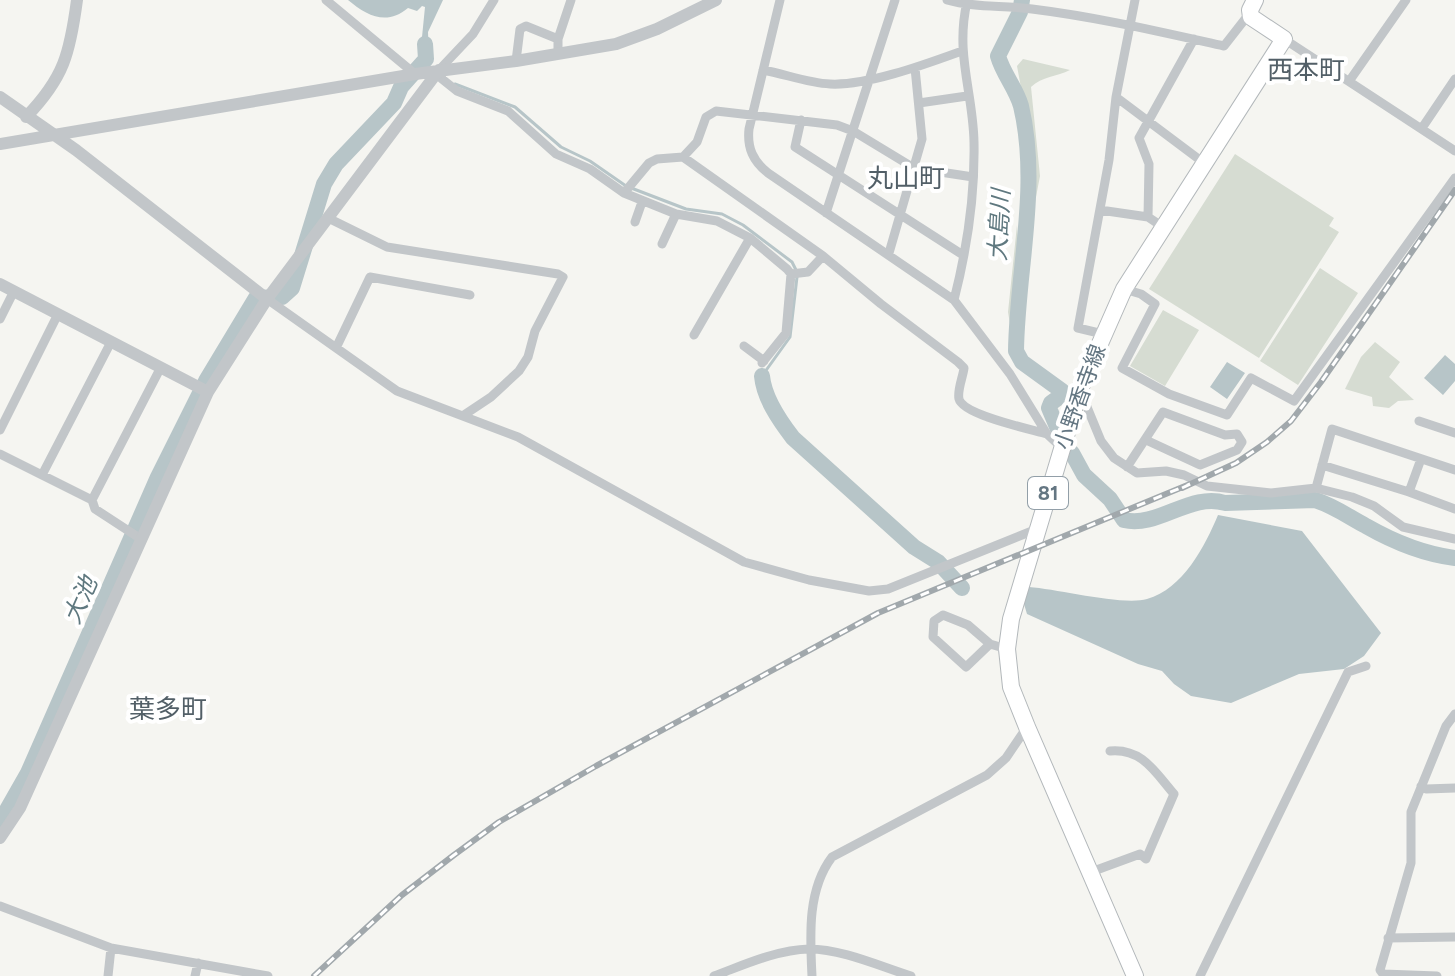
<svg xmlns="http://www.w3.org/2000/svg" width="1455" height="976" viewBox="0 0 1455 976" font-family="Figtree,'Noto Sans JP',sans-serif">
  <rect width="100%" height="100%" fill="#f5f5f1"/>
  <path fill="#d6dcd2" d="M1023,59L1070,70C1057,77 1042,76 1031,87L1040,176L1036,197L1031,183V142L1017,66Z
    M1235,154L1334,218L1329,226L1339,232L1259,358L1149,289Z
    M1017,225L1019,255L1016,327L1010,324L1008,312Z
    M1320,268L1358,293L1298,385L1260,361Z
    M1163,310L1199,330L1165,386L1130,366Z
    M1375,342L1400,362L1389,377L1414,400L1398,401L1389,408L1373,406L1372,397L1345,389L1361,357Z"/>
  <path fill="#b7c5c8" d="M348,0H443L428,32L429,61L423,63L421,47L425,7L422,6L417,11L408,8C387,26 367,16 348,0Z
    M1445,355L1455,364V381L1443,395L1424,378Z
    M1227,362L1245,373L1227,399L1210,387Z
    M1218,515L1302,531L1381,633L1364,656L1344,669L1299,674L1231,703L1191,696L1174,684L1162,671L1138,664L1027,614L1024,604L1029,587C1058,589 1123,606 1147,599C1183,589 1205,546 1218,515Z"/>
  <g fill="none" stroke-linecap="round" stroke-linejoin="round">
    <path stroke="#b7c5c8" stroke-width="3" d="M455,84L515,107L561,147L590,161L626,186L686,209L722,214L743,225L792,262L796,270
      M762,376L790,337L797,277"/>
    <path stroke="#b7c5c8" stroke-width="16" d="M1022,0L1020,12L998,56C1003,74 1016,88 1021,106C1040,186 1017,271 1016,351L1022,362L1062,391V395L1051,403L1049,408L1060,434
      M762,376C764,398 779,420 793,438L914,547L938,562L962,588
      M1072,453L1084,475L1110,499L1124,520C1158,528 1191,492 1225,503L1315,500C1334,506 1349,517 1366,526C1394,542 1423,554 1455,558
      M0,822L28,773L158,477L206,381L256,298L282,297L292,288L324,184L336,164L394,103L401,87L426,59L425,44"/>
    <defs>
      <path id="primary" d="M1135,976L1027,727L1011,687L1007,649L1011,619L1080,389L1124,289L1284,39L1251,17L1250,10L1255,0"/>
    </defs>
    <use href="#primary" stroke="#b3b8bb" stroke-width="18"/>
    <path stroke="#c2c6c9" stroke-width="9" d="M326,0L415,74
      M494,0L473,34L439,70L442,79L457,91L508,111L556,154L590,169L624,193L676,214L717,221L750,238L787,269L791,274L786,333L762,363
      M780,0L749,129C747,148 753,161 768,173L954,300L1010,374L1047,434L1061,447
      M947,0C975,8 1003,5 1032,9C1097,17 1161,32 1224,46L1249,14
      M1135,0L1116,97L1204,163
      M1284,39L1455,151
      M558,54V39L571,0
      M516,61L520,29L526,26L558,39
      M763,70C785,74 808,83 830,84C867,86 926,64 962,51
      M1350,80L1406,0
      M919,103L967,96
      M801,120L795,147L963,255
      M1422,128L1455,79
      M683,157L823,256L881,304L958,362L964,368C963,377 957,390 959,399C963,415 1030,429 1047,434
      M624,193L649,163L657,159L683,157L697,142L706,117L716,111L837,125L853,131L914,168L973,177
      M1100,210L1148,217L1163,227
      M826,213L895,0
      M1148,217L1149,164L1139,138L1194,39
      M328,218L387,247L558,274L563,277L535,331L528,357L519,371L491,397L464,415
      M635,222L642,202
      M662,244L676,214
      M889,253L922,139L915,68
      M791,274L808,272L823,256
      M1124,289L1141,294L1155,304L1122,368L1169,394L1227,415L1251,378L1294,401L1455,178
      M267,299L397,391L518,437L744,562L809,580L869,591L888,589L1037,529
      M954,300C967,249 975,193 974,142C973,92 955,54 967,2
      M0,319L14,291
      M1103,334L1078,328L1109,160L1116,97
      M694,335L750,238
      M744,346L764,361
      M336,348L370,277L470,295
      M1080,390L1101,441L1114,458L1137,473L1166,471L1184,475L1207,486L1271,493L1316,488L1352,497L1374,506L1403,527L1455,539
      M1419,421L1455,433
      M0,430L58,314
      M0,454L92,500L161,367
      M1322,465L1409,492L1455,509
      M1127,467L1163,412L1225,435L1237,434L1242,442L1237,450L1200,465L1146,440
      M42,475L111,342
      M1316,488L1332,429L1455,470
      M1409,492L1421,459
      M92,500L95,509L141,539
      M990,644L966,667L933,637L934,621L943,615L968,625L990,644L1007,649
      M1421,786L1426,789L1455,788
      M1091,872L1140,854L1146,859L1174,794C1155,772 1142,748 1110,751
      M0,906L111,948L268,976
      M1388,938L1455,937
      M108,976L111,948
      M195,976L198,963
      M714,976C744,965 776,950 809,949C842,949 879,966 911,976
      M812,976C810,936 807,890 832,857L987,775L1006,758L1027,727
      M1200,976L1348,672L1366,666
      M1437,976L1383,974L1380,970L1411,863V812L1446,726L1455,714"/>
    <path stroke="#c2c6c9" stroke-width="12" d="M0,97L76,150L267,299
      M26,117C64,78 70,53 77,0
      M0,144L415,74L516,61L616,44L657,29L716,0
      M0,284L208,392
      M0,838L20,808L208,392L267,299L439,70"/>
    <use href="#primary" stroke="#fff" stroke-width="16"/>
    <defs>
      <path id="rail" d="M1182,488L1236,463L1267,442L1291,421L1321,382L1455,190
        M314,976L402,895L454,855L499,822L596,766L878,613L1190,484"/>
    </defs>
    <use href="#rail" stroke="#a1a8ac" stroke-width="6"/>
    <use href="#rail" stroke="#fff" stroke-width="3" stroke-dasharray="9" stroke-linecap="butt"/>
  </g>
  <g text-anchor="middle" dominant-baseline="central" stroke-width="8" stroke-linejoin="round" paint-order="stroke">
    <rect fill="#fff" stroke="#929fa8" stroke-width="2" x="1028" y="477" width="40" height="32" rx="6"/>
    <g font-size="20" font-weight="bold" fill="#647682">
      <text x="1048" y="493">81</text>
    </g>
    <g font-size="22" fill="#647682" stroke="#fff">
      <text transform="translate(1080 397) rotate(-70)">小野香寺線</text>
    </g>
    <g font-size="24" font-style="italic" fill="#5f787f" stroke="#fff">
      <text transform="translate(999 225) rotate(-87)">大島川</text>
      <text transform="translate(80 600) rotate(-66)">大池</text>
    </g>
    <g font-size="26" fill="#525f67" stroke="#fff">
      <text x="1306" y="70">西本町</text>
      <text x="906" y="178">丸山町</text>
      <text x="168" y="709">葉多町</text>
    </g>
  </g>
</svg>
